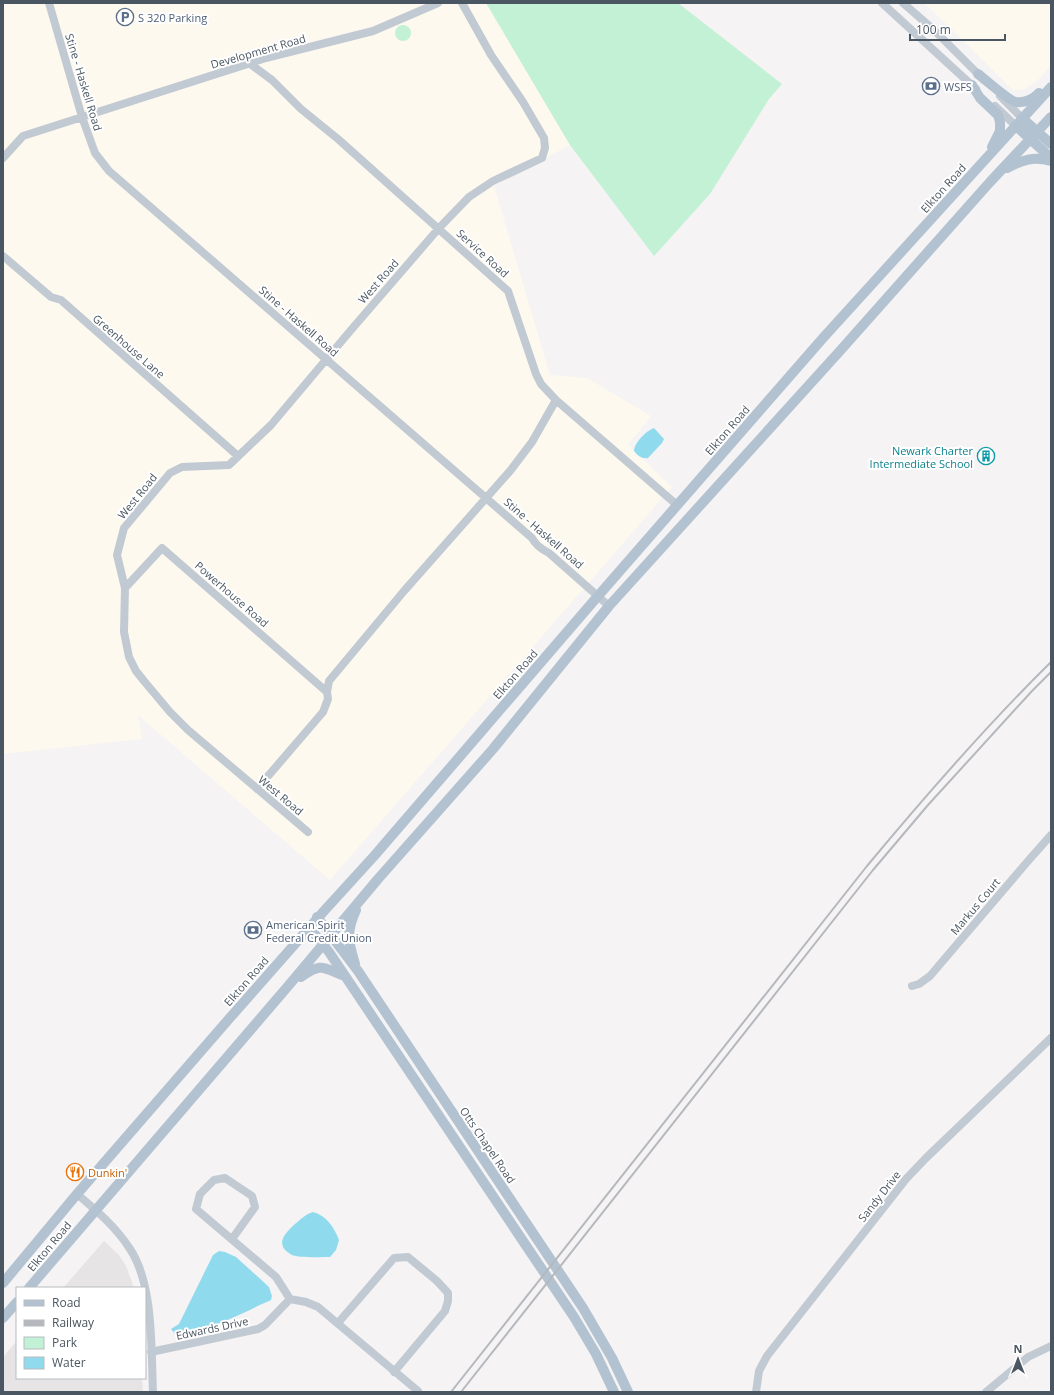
<svg xmlns="http://www.w3.org/2000/svg" width="1054" height="1395" viewBox="0 0 1054 1395" font-family="'Open Sans',sans-serif">
  <rect width="100%" height="100%" fill="#f5f3f3"/>
  <path fill="#fdf9ef" d="M3,3H486L570,145L494,186L550,375L587,378L651,416L628,445L672,487L330,880L138,715L142,739L3,754Z
    M924,3H1051V66L1037,81L1025,89L1013,90L938,16Z"/>
  <path fill="#e6e4e5" d="M104,1241L119,1255L126,1266L134,1288H63Z
    M17,1341V1378H142L143,1392H3V1357Z"/>
  <path fill="#c3f1d5" d="M486,3H678L782,84L769,99L710,194L654,256L570,145Z
    M395 33a8 8 0 1 1 16 0a8 8 0 1 1-16 0Z"/>
  <path fill="#90daee" d="M654,428L664,439L662,443L648,458C642,459 638,456 634,451C635,442 646,431 654,428Z
    M313,1212C327,1216 334,1227 339,1240L336,1250L330,1257C322,1257 298,1258 292,1255C274,1245 284,1234 295,1224C301,1219 306,1214 313,1212Z
    M219,1251L225,1252L236,1257L269,1287L272,1296L271,1300C248,1310 198,1337 175,1334L171,1329L179,1324L213,1255Z"/>
  <g fill="none" stroke-linecap="round" stroke-linejoin="round">
    <path stroke="#c1cad2" stroke-width="8" d="M49,3L82,117L95,153L109,171L486,498L532,538C535,544 543,550 549,553L609,606
      M882,3L976,89
      M903,3L934,30L982,78
      M249,63L272,80L301,109L338,139L508,291L536,374L541,384L556,400L677,505
      M1000,96L1022,118
      M995,106L1016,126
      M3,158L23,136L266,58L373,31L438,3
      M3,256L51,297L61,300L238,456
      M125,588L162,548L327,692
      M257,789L323,712L328,699L327,692L329,681L404,591L510,471L532,442L556,400
      M308,832L188,730L170,712L144,681L136,671L129,657L124,632L125,588L117,555L124,528L170,473L182,467L229,465L271,425L351,330L439,228L469,197L493,181L542,158L545,148L544,138L523,102L491,55L462,3
      M912,986L919,984L930,976L1028,861L1051,835
      M77,1194C97,1211 116,1227 130,1249C154,1285 151,1350 153,1392
      M232,1239L255,1207L252,1196L225,1178L214,1180L200,1194L196,1209L276,1277L290,1299L306,1302L318,1307L418,1391
      M338,1323L394,1258L408,1257L437,1281L448,1293V1301L445,1311L394,1372
      M151,1352L258,1329L265,1325L290,1299
      M756,1392L759,1371L767,1356L906,1179L926,1158L1051,1038
      M986,1392L1028,1357L1051,1346"/>
    <path stroke="#b3c2d1" stroke-width="10" d="M978,74C986,80 1009,101 1016,102C1025,103 1034,99 1039,93
      M972,85L980,98L998,115L1000,122V131L992,147
      M1022,118L1051,144
      M1016,126L1051,158
      M1007,168C1022,160 1034,156 1051,161
      M317,917L358,971L583,1308L612,1358L628,1392
      M309,927L329,952L574,1317L596,1354L614,1392
      M355,964C348,941 346,932 356,910
      M301,977C322,962 323,968 345,976
      M3,1283L77,1194L228,1020L324,911L375,855L598,596L823,338L1051,87
      M29,1288L289,985L378,879L493,749L609,606L839,352L990,182L1051,117
      M3,1318L17,1302"/>
    <path stroke="#b5b8bd" stroke-width="2" d="M451,1392L867,866C926,795 986,726 1051,662
      M461,1392L873,870L928,805L1032,691L1051,672"/>
  </g>
  <defs>
    <symbol id="parking-ring" viewBox="-11 -11 22 22"><circle r="9.5" fill="#fff" stroke="#5c6f8a" stroke-width="1.5"/><path d="M-3.5-5.5H1a3.5 3.5 0 0 1 0 7H-1V5.5H-3.5ZM-1-3.4V-.6H.8a1.4 1.4 0 0 0 0-2.8Z" fill="#5c6f8a"/></symbol>
    <symbol id="bank-ring" viewBox="-11 -11 22 22"><circle r="9.5" fill="#fff" stroke="#5c6f8a" stroke-width="1.5"/><path d="M-6-4H6V4H-6ZM0-2.3a2.3 2.3 0 1 0 0 4.6a2.3 2.3 0 1 0 0-4.6Z" fill="#5c6f8a"/></symbol>
    <symbol id="building-ring" viewBox="-11 -11 22 22"><circle r="9.5" fill="#fff" stroke="#0f9aa8" stroke-width="1.5"/><path d="M-4-6H4V6H1V3H-1V6H-4ZM-2.5-4.3h1.7v1.8h-1.7ZM.8-4.3h1.7v1.8H.8ZM-2.5-1h1.7V.8h-1.7ZM.8-1h1.7V.8H.8Z" fill="#0f9aa8"/></symbol>
    <symbol id="restaurant-ring" viewBox="-11 -11 22 22"><circle r="9.5" fill="#fff" stroke="#e8710a" stroke-width="1.5"/><path d="M-5-6h1v4h1v-4h1v4h1v-4h1v5L-1.5 .5V6h-2V.5L-5-1ZM5-6V6H3V1.5H1.5Q1.5-4 5-6Z" fill="#e8710a"/></symbol>
  </defs>
  <g fill-rule="evenodd">
    <use href="#parking-ring" x="115" y="7" width="20" height="20"/>
    <use href="#bank-ring" x="921" y="76" width="20" height="20"/>
    <use href="#building-ring" x="976" y="446" width="20" height="20"/>
    <use href="#bank-ring" x="243" y="920" width="20" height="20"/>
    <use href="#restaurant-ring" x="65" y="1162" width="20" height="20"/>
  </g>
  <g text-anchor="middle" dominant-baseline="central" stroke-width="4" stroke-linejoin="round" paint-order="stroke">
    <g font-size="11" fill="#4e5e75" stroke="#fff" text-anchor="start">
      <text x="138" y="17">S 320 Parking</text>
      <text x="944" y="86">WSFS</text>
      <text x="266" y="924">American Spirit<tspan x="266" dy="13">Federal Credit Union</tspan></text>
    </g>
    <g font-size="11" fill="#4a5661" stroke="#fff">
      <text transform="translate(258 51) rotate(-16)">Development Road</text>
      <text transform="translate(84 82) rotate(73)">Stine - Haskell Road</text>
      <text transform="translate(943 188) rotate(-48)">Elkton Road</text>
      <text transform="translate(483 253) rotate(42)">Service Road</text>
      <text transform="translate(378 281) rotate(-49)">West Road</text>
      <text transform="translate(299 321) rotate(41)">Stine - Haskell Road</text>
      <text transform="translate(129 346) rotate(41)">Greenhouse Lane</text>
      <text transform="translate(727 430) rotate(-49)">Elkton Road</text>
      <text transform="translate(137 496) rotate(-51)">West Road</text>
      <text transform="translate(544 533) rotate(41)">Stine - Haskell Road</text>
      <text transform="translate(232 594) rotate(41)">Powerhouse Road</text>
      <text transform="translate(515 674) rotate(-49)">Elkton Road</text>
      <text transform="translate(281 795) rotate(40)">West Road</text>
      <text transform="translate(975 906) rotate(-50)">Markus Court</text>
      <text transform="translate(246 981) rotate(-49)">Elkton Road</text>
      <text transform="translate(488 1145) rotate(56)">Otts Chapel Road</text>
      <text transform="translate(879 1196) rotate(-52)">Sandy Drive</text>
      <text transform="translate(49 1246) rotate(-50)">Elkton Road</text>
      <text transform="translate(212 1328) rotate(-12)">Edwards Drive</text>
    </g>
    <g font-size="11" fill="#0d838f" stroke="#fff" text-anchor="end">
      <text x="973" y="450">Newark Charter<tspan x="973" dy="13">Intermediate School</tspan></text>
    </g>
    <g font-size="11" fill="#c56008" stroke="#fff" text-anchor="start">
      <text x="88" y="1172">Dunkin'</text>
    </g>
  </g>
  <rect width="1054" height="1395" fill="none" stroke="#4a5661" stroke-width="8"/>
  <rect x="16" y="1287" width="130" height="92" fill="#ffffff" stroke="#b7bbc0"/>
  <rect x="24" y="1300" width="20" height="6" fill="#b3c2d1" stroke="#b7bbc0"/>
  <text x="52" y="1307" font-size="12" fill="#4a5661">Road</text>
  <rect x="24" y="1320" width="20" height="6" fill="#b5b8bd" stroke="#b7bbc0"/>
  <text x="52" y="1327" font-size="12" fill="#4a5661">Railway</text>
  <rect x="24" y="1337" width="20" height="12" fill="#c3f1d5" stroke="#b7bbc0"/>
  <text x="52" y="1347" font-size="12" fill="#4a5661">Park</text>
  <rect x="24" y="1357" width="20" height="12" fill="#90daee" stroke="#b7bbc0"/>
  <text x="52" y="1367" font-size="12" fill="#4a5661">Water</text>
  <g transform="translate(1018 1359)" stroke="#ffffff" stroke-width="3" paint-order="stroke">
  <path d="M0-3L7 15L0 10L-7 15Z" fill="#4a5661"/>
  <text y="-6" font-size="11" font-weight="bold" text-anchor="middle" fill="#4a5661">N</text>
  </g>
  <path d="M910 34v6h95v-6" fill="none" stroke="#4a5661" stroke-width="2"/>
  <text x="916" y="34" font-size="12" fill="#4a5661" stroke="#ffffff" stroke-width="3" paint-order="stroke">100 m</text>
</svg>
